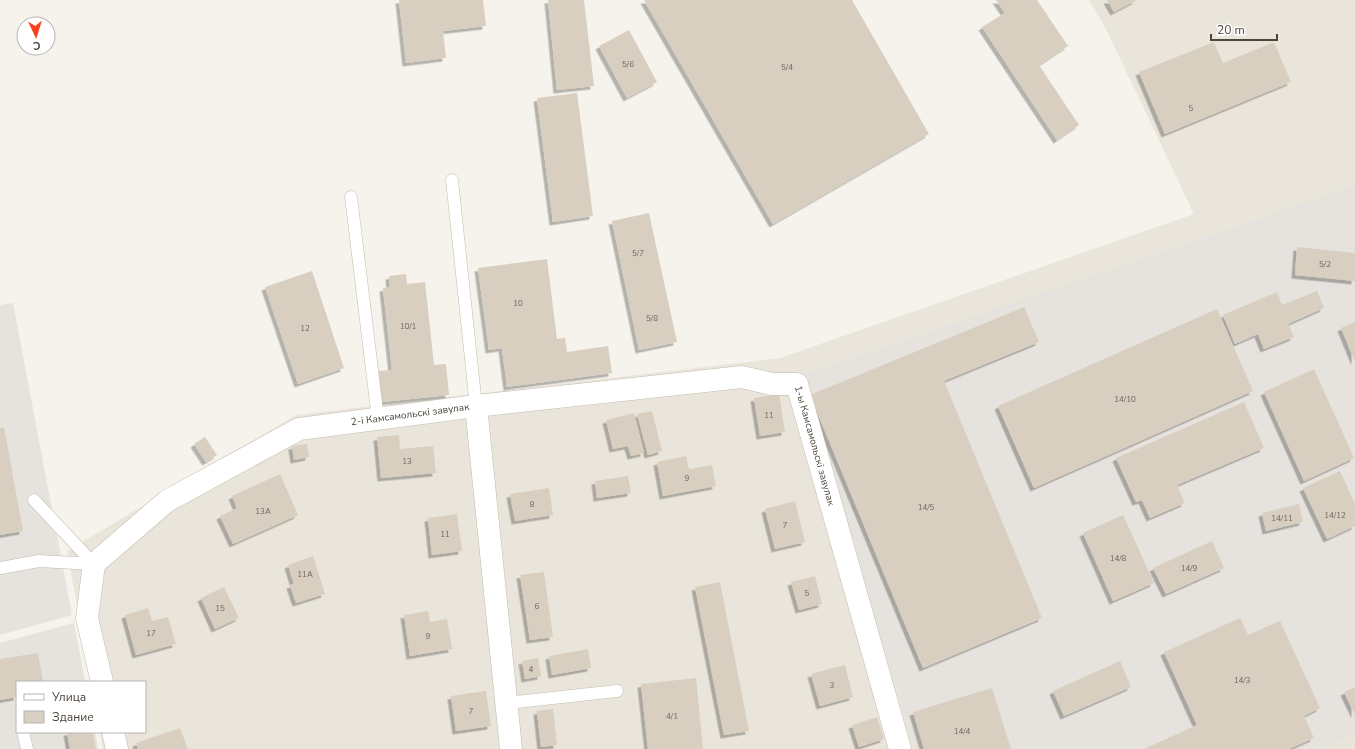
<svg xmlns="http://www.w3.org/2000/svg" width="1355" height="749" viewBox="0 0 1355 749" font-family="'Nunito Sans',sans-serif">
  <defs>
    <filter id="shadow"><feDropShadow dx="-3.5" dy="3.5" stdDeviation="0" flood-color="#0004"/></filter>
  </defs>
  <rect width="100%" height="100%" fill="#f6f3ec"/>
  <path fill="#eae5da" d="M1089,0H1355V749H103L100,732H145V682H91L67,551L296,415L780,358L1194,214L1105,27Z"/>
  <path fill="#e6e2dd" d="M1355,186V735L1322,749H915L801,376Z
    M13,303L72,615L0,635V305Z
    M74,623L85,682H17V732H95L98,749H0V643Z"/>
  <path fill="#d8cfc1" filter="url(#shadow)" d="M399,0H483L486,26L443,31L446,58L406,63Z
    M548,0H584L594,86L557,90Z
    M644,0H852L929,134L773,224Z
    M996,0H1037L1068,46L1039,65L1079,125L1057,140L982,27L1005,13Z
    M1107,0H1137L1114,12Z
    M629,30L657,82L627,98L599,46Z
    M1214,42L1223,63L1274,42L1291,82L1165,134L1139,72Z
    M577,93L593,216L553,222L537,98Z
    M649,213L677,342L639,350L612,221Z
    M1297,247L1355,253V281L1295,275Z
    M547,259L557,339L565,338L567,352L608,346L612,373L507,387L502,348L489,350L478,268Z
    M312,271L344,368L298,384L265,287Z
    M406,274L407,284L425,282L434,365L446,364L449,395L381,402L377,371L392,370L383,288L390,287L389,276Z
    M1317,291L1324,308L1288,324L1294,337L1264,349L1258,334L1235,344L1223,315L1277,292L1282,305Z
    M1024,307L1039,342L944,381L1042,618L923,668L810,395Z
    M1217,309L1253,391L1034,488L998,406Z
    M1355,322V362L1341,328Z
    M1314,369L1354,458L1304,481L1264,392Z
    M779,394L785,432L760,436L754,398Z
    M1244,402L1264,448L1177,485L1185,503L1150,518L1142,500L1136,502L1116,458Z
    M652,411L662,451L648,455L637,414Z
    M634,413L644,453L631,456L628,446L613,449L606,420Z
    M4,427L23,531L0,535V428Z
    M399,435L400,449L433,446L436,473L381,478L377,437Z
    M205,437L217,455L206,462L194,444Z
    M307,444L309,457L294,460L292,446Z
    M686,456L689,469L712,465L716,486L663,496L657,462Z
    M1340,471L1355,504V526L1327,539L1303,488Z
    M280,474L298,515L233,544L220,516L237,508L232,496Z
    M628,476L631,493L597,498L595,481Z
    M549,488L553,515L515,521L510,494Z
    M795,501L805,542L775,549L765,509Z
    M1299,504L1303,522L1266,531L1262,513Z
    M457,514L462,551L432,555L428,518Z
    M1123,515L1154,583L1113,601L1083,533Z
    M1212,541L1224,568L1166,594L1153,568Z
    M313,556L325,594L296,603L290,585L294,584L288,565Z
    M544,572L553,637L530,640L520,575Z
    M815,576L822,604L799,610L791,582Z
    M720,582L749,731L724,735L695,587Z
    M224,587L239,618L215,629L201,598Z
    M148,608L152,621L168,617L176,644L136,655L125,615Z
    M428,611L430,622L447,619L452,649L410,656L404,615Z
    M1240,618L1248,635L1280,621L1320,708L1304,716L1314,738L1289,749H1144L1197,725L1164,652Z
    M588,649L591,668L552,675L549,656Z
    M38,653L43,682H17V697L0,700V659Z
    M538,658L541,676L525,679L522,661Z
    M1120,661L1131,687L1064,716L1053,691Z
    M845,665L853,697L820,706L811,674Z
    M696,678L703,749H648L641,684Z
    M1355,687V715L1344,692Z
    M992,688L1011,749H924L913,712Z
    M486,691L491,726L456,731L451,696Z
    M553,709L557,745L541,747L537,711Z
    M877,717L884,739L859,747L852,725Z
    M180,728L188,749H138L136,743Z
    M67,732H93L96,749H70Z"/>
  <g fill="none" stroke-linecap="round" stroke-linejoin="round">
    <defs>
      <path id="lane" d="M452,180L476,406
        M351,197L378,419
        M34,500L94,564
        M0,568L39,561L94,564
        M507,703L617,691
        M23,732L27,749"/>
      <g id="street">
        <path d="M476,406L511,749"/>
        <path id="s1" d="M102,682L87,618L94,564L167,501L299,429L476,406L742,377L772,384H797L900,749"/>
        <path d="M113,732L117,749"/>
      </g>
    </defs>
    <use href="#lane" stroke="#c2bbae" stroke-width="13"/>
    <use href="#street" stroke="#c2bbae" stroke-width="23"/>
    <use href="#lane" stroke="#fff" stroke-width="12"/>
    <use href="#street" stroke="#fff" stroke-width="22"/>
  </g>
  <g text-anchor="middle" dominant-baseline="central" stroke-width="3" stroke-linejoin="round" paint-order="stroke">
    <g font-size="8" fill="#6e675b">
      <text x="628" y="64">5/6</text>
      <text x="787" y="67">5/4</text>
      <text x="1191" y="108">5</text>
      <text x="638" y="253">5/7</text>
      <text x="1325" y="264">5/2</text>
      <text x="518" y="303">10</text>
      <text x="652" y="318">5/8</text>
      <text x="408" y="326">10/1</text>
      <text x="305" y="328">12</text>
      <text x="1125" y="399">14/10</text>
      <text x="769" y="415">11</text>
      <text x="407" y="461">13</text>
      <text x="687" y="478">9</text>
      <text x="532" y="504">8</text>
      <text x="926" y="507">14/5</text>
      <text x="263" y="511">13А</text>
      <text x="1335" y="515">14/12</text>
      <text x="1282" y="518">14/11</text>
      <text x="785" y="525">7</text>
      <text x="445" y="534">11</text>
      <text x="1118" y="558">14/8</text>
      <text x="1189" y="568">14/9</text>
      <text x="305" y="574">11А</text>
      <text x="807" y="593">5</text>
      <text x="537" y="606">6</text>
      <text x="220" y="608">15</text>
      <text x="151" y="633">17</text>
      <text x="428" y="636">9</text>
      <text x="531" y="669">4</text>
      <text x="1242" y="680">14/3</text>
      <text x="832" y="685">3</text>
      <text x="471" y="711">7</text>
      <text x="672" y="716">4/1</text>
      <text x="962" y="731">14/4</text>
    </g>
    <g font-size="10" fill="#4b4439" stroke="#fff">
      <text stroke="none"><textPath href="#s1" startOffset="479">2-і Камсамольскі завулак</textPath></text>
      <text stroke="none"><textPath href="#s1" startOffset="933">1-ы Камсамольскі завулак</textPath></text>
    </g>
  </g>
  <rect x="16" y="681" width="130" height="52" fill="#ffffff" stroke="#b7b4b0"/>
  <rect x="24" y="694" width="20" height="6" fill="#ffffff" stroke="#b7b4b0"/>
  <text x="52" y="701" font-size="12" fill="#4b4439">Улица</text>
  <rect x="24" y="711" width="20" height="12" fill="#d8cfc1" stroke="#b7b4b0"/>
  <text x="52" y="721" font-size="12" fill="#4b4439">Здание</text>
  <g transform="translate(36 36) rotate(176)"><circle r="19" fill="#ffffff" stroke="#b7b4b0"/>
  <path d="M0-3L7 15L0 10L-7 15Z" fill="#fc3f1d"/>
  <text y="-6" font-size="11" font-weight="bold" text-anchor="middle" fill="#4b4439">С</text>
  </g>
  <path d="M1211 34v6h66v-6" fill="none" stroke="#4b4439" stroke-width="2"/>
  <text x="1217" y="34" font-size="12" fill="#4b4439" stroke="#ffffff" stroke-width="3" paint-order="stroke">20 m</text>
</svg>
